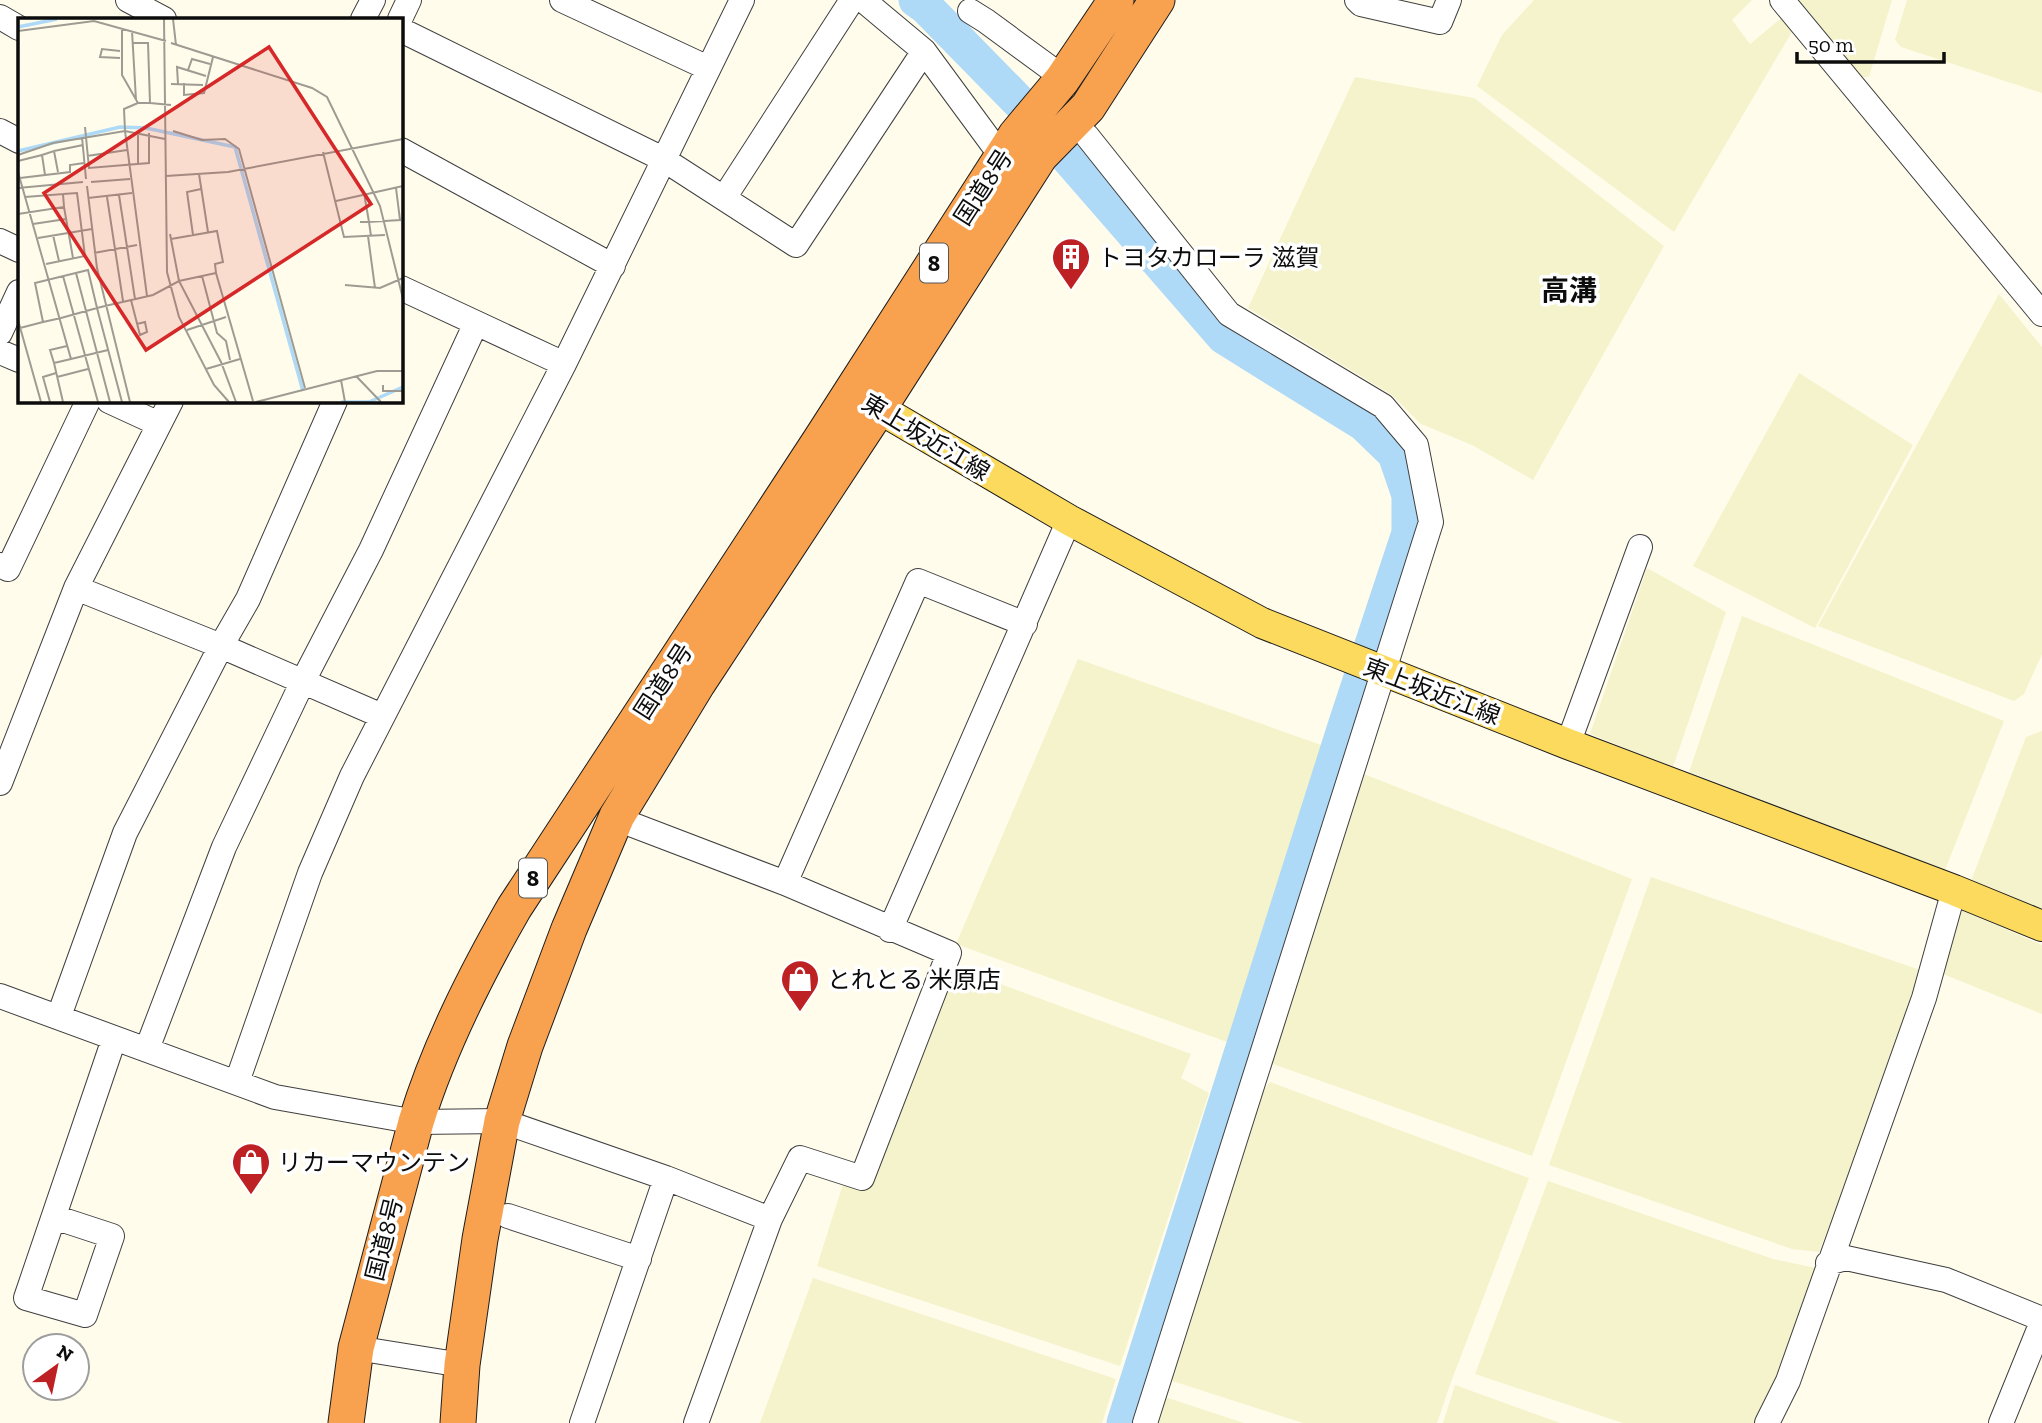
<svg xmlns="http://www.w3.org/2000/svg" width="2042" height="1423" viewBox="0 0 2042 1423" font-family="'Zilla Slab','Noto Sans JP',serif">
  <rect width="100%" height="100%" fill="#fffceb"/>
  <path fill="#f5f3cb" d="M1534,0H1752L1732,20L1750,44L1784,16L1793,30L1674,232L1477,86L1502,35Z
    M1794,0H1892L1869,77H1856Z
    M1907,0H2042V93L1901,47L1895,40Z
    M1355,77L1474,98L1664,246L1533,480L1472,445L1421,424L1392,395L1248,308Z
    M1999,294L2042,347V654L2024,694L2014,701L1818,626Z
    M1799,373L1913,445L1815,628L1693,566Z
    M1647,568L1726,612L1673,767L1590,734Z
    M1742,616L2004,721L1945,870L1689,772Z
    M1078,659L1324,746L1227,1042L956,944Z
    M2042,731V909L1971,881L2026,737Z
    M1361,773L1632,879L1532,1156L1273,1064L1277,1032Z
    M1651,877L1923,971L1917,997L1819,1252L1792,1249L1549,1165Z
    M1957,908L2042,945V1014L1938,972Z
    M954,967L1191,1054L1181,1078L1209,1093L1120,1366L817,1266L844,1181L865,1188Z
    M1270,1082L1529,1178L1451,1382L1437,1423H1303L1166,1379L1254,1104Z
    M1548,1181L1773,1259L1816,1268L1760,1423H1623L1475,1374Z
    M813,1278L1116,1379L1102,1423H760Z
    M1455,1385L1560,1423H1443Z
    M1159,1395L1244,1423H1150Z"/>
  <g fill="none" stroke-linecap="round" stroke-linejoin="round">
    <path stroke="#aedaf7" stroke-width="35" d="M916,0L926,7L1022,105L1224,337L1364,424L1395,454L1409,495V533L1347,720L1124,1423"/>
    <defs>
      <path id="minor" d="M128,0L164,19
        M562,0L708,68
        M863,0L924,51L1002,157
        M1357,0L1361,4L1440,22L1449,0
        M1782,0L2042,314
        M970,11L986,21L1050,68
        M0,17L19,28
        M363,19L373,0
        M400,19L409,0
        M401,30L663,159L796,245L924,51
        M0,131L19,141
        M1087,136L1229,314L1383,406L1416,445L1431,522L1145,1423
        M401,150L613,266
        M724,198L852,0
        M0,241L19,250
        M401,288L564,364
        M0,333L19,292
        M0,352L19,360
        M109,401L159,424
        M0,565L8,569L88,401
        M76,588L221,646L382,716
        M1568,744L1640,547
        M0,783L76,588L171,401
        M617,816L633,825L785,883L949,953L862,1178L800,1158L770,1219L696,1423
        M785,883L918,581L1025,624
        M890,930L1069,520
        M0,996L275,1097L416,1122L502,1121L666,1178L770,1219
        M59,1016L125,833L221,646L248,599L335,401
        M147,1049L224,847L303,681L371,550L476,323
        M237,1082L310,873L352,776L564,364L742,0
        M508,1216L639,1259
        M54,1217L112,1236L85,1315L26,1298L114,1039
        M1828,1263L1846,1258L1946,1280L2042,1319
        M356,1348L462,1365
        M582,1423L666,1178
        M1767,1423L1788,1381L1924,998L1954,890
        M2001,1423L2042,1322"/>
      <path id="major" d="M861,398L1069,520L1262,623L1568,744L1954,890L2042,926"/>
      <path id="highway" d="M346,1423L356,1348L416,1122C439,1047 475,976 514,908L821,439L1016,135L1062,80L1116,0
        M458,1423L462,1365L480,1239L502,1121L525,1046L569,929L617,816L698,683L879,408L1040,156L1088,107L1157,0"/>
    </defs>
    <use href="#minor" stroke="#3f3f3f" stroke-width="26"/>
    <use href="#major" stroke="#1d1d1d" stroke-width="32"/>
    <use href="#highway" stroke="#1d1d1d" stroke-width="37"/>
    <use href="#minor" stroke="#fff" stroke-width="24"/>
    <use href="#major" stroke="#fcda5e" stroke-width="30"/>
    <use href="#highway" stroke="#f8a250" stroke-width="35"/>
  </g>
  <defs>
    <symbol id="building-pin" viewBox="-11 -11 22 30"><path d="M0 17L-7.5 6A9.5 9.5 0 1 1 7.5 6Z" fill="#be2124" stroke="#fff"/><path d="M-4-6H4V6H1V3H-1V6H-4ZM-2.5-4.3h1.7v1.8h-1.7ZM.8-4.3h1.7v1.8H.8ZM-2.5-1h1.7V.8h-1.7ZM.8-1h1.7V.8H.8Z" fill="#fff"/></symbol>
    <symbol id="shop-pin" viewBox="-11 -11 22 30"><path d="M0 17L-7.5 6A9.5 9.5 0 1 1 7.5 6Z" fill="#be2124" stroke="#fff"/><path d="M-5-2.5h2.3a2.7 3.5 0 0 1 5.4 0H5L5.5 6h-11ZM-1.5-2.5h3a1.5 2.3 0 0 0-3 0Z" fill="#fff"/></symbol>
  </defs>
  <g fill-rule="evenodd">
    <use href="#building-pin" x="1049" y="235" width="44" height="60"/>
    <use href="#shop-pin" x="778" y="957" width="44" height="60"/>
    <use href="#shop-pin" x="229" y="1140" width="44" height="60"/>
  </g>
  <g text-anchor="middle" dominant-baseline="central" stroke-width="7" stroke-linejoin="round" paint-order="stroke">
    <g fill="#fff" stroke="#555" stroke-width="2">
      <rect x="920" y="243.5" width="28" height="39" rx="5"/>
      <rect x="519" y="858.5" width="28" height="39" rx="5"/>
    </g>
    <g font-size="23" font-weight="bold" fill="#0c0c0c">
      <text x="934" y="263">8</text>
      <text x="533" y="878">8</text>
    </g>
    <g font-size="24" fill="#0c0c0c" stroke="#fff">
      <text transform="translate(983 187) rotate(-57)">国道8号</text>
      <text transform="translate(926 437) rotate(31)">東上坂近江線</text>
      <text transform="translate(663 681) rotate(-57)">国道8号</text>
      <text transform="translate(1432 691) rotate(21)">東上坂近江線</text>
      <text transform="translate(384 1239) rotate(-76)">国道8号</text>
    </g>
    <g font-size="24" fill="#0c0c0c" stroke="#fff" text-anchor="start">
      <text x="1098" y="257">トヨタカローラ 滋賀</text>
      <text x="827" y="979">とれとる 米原店</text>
      <text x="278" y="1162">リカーマウンテン</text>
    </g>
    <g font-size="28" font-weight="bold" fill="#0c0c0c" stroke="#fff">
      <text x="1569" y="290">高溝</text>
    </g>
  </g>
  <g transform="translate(18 18)">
    <rect width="385" height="385" fill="#fffceb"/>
    <path fill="none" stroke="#aedaf7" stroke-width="3.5" d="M0,9L39,1M0,133L102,109L128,110L217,129L285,373M323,384H351L385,369"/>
    <path fill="none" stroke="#9e9c92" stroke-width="2" d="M146,1L149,254L161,299L196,367L211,384M155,1L158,27M104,11V57L120,85L106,91L107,113L129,278M0,13L76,3L148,23M114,13L118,82M115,25H130L132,85H120M153,25L294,70L309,79L362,188L385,281M102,40L82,39L84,31L102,33M170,52L174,41L192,46M166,65V77L186,75L195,39M153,66L185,67M160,66L159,49L188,58M132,85L153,87M67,109L71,150L131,145V115M120,113V145M155,113L184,122L207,121L221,131L287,370M64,119L68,161M36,133L65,127M305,134L326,219L367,217M0,137L35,125L107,113L147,121M69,138L109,132M0,143L24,137M0,154L53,341L36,345L45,384M181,156L190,214M27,157L24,137L36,133L40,154M148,158L210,154L385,121M2,160L52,154V147L66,145M73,164L112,161M69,168L79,250L112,384M0,170L65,164M346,175L351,204L382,202L378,170M101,177L117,281M89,179L105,283M70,180L114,175M318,183L385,168M46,189L55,240M0,196L46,189L45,176L7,179M342,204H351L353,218M15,206L48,201M152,216L161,263L203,344L218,384M35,217L41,243M175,217L169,174L183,171M350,218L357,270M20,220L74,211M153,221L199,213L205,244L197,246L198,255L235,383M76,235L119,227M28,246L67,238L59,175L45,176M58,255L92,384M45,258L80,384M184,258L199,315L208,323L212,342M327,267L362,270L385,260M113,282L122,317L129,314L127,304L119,306M0,302L23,384M2,310L25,304M169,312L208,299M53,341L90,332M36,345L32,332L49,328M188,351L222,341M338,358L363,384M39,359L70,351M323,362L327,384M365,367V373H385M32,384L25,359L38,355M104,384L79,290L70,252L17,265L25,304L43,300L79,290L87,288L135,277L161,263L198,255M238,384L359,353H385"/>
    <path fill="#d62828" fill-opacity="0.15" stroke="#d62828" stroke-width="3.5" d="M251,29L353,186L128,332L26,175Z"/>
    <rect width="385" height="385" fill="none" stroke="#0c0c0c" stroke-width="3.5"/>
  </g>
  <g transform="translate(56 1367) rotate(33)"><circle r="33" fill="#ffffff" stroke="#9e9e9e" stroke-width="2"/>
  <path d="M0-5L12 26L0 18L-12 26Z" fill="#be2124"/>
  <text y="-10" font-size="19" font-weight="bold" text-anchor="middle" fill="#0c0c0c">N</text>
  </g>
  <path d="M1797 52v10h147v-10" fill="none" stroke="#0c0c0c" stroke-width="3.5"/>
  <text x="1808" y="52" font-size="21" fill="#0c0c0c" stroke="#ffffff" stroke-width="5" paint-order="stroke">50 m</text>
</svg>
